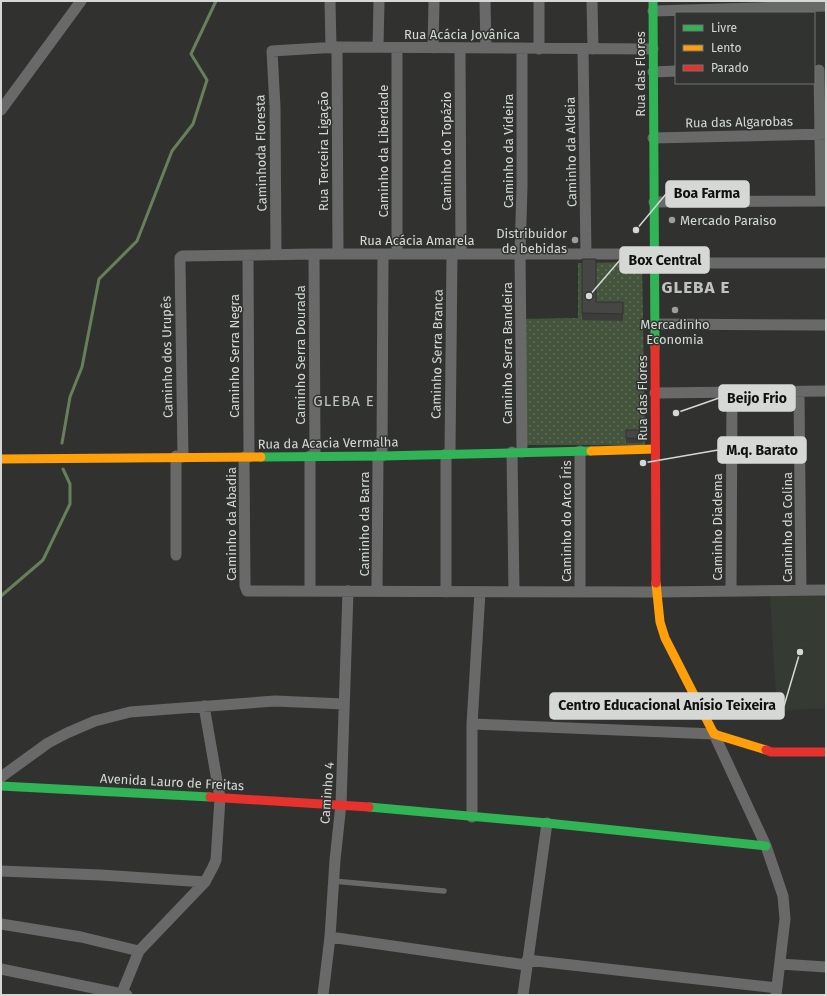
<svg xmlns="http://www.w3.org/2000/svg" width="827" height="996" viewBox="0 0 827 996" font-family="'Fira Sans',sans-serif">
  <defs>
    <pattern id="park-dots" width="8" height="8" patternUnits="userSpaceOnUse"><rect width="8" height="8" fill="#45553d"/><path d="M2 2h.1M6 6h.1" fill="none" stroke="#5f6d58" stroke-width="1.8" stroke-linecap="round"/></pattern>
  </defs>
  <rect width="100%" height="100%" fill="#313230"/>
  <path fill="#353b33" d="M826,595V708L777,711L770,596Z"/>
  <path fill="url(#park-dots)" d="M642,262L645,445H524V319L578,318V263Z"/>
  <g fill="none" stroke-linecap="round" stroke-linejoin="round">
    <path stroke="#67805a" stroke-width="3" d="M62,443L70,397L82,367L99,279L137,241L172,151L193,124L207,80L191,54L216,1
      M1,596L43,560L70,504V484L63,469"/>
    <path stroke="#696969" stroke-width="5.5" d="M333,881L444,891"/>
    <path stroke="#696969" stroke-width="11" d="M330,1L331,48
      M485,1L486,48
      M539,1V49
      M592,1L593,49
      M653,11L826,6
      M337,47L338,254
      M378,47L379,1
      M433,48L434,1
      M460,48L461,254
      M583,49L586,254
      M819,70L821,201
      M653,72L676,71
      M1,110L81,1
      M653,138L826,134
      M654,202L826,201
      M276,254L275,107L272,51L337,47L653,49
      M314,254L315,456
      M397,254V48
      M248,256L249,457
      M654,263H826
      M655,324L826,325
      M799,392L801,590
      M655,393L826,391
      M580,451V592
      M512,452L514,591
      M522,452L520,254L522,187V48
      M450,453L452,254
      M446,454V592
      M176,456V555
      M310,456V591
      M382,456L383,254
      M183,457L180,261V258L182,256L314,254H654
      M244,457L245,586L247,591L656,592L826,590
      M731,590L732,392
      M377,591L378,456
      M472,724L714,734L766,846L783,896L785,919L776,995
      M1,777L48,743L67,733L95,721L130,712L275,701L344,704
      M472,817V724L480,592
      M1,871L101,875L205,882
      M1,924L81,937L139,951
      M330,937L526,965
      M527,960L777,988
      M780,964L826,967
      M1,969L127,995
      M121,995L139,951L205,882L213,867L216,860L220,798L204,706
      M323,995L330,937L335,860L341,804L348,591
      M523,995L547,823"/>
    <path stroke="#30b455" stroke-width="9" d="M653,1L655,348
      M261,457L382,456L591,451
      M1,786L210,797
      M369,807L547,823L766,846"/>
    <path stroke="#ff9f0a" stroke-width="9" d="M591,451L655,449
      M1,459L261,457
      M656,583L660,622L665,638L714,734L766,750"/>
    <path stroke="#e5322d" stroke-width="9" d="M655,348L656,583
      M766,750L771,752H826
      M210,797L369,807"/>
  </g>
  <path fill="#3c3d3b" d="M582,259L596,302H623V321L582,320Z
    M626,430H642L643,443H626Z"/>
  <path fill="#464745" stroke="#313230" d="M582,259H596V302H623V314L582,313Z
    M626,430H642L643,439L626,438Z"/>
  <g fill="#9c9e9b" stroke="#30332f" stroke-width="1.5">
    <circle cx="672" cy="220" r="4"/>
    <circle cx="575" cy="240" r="4"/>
    <circle cx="675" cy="310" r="4"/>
  </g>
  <g text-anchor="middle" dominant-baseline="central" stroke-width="3" stroke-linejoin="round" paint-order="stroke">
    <g font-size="13" fill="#d6d8d5" stroke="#30332f">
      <text x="462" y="34">Rua Acácia Jovânica</text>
      <text transform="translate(640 74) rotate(-90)">Rua das Flores</text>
      <text transform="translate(739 122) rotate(-1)">Rua das Algarobas</text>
      <text transform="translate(323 151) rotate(-90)">Rua Terceira Ligação</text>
      <text transform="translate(383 151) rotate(-90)">Caminho da Liberdade</text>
      <text transform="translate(446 151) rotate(-90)">Caminho do Topázio</text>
      <text transform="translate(508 151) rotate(-90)">Caminho da Videira</text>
      <text transform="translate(571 152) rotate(-91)">Caminho da Aldeia</text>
      <text transform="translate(261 153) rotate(-91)">Caminhoda Floresta</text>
      <text x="417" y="240">Rua Acácia Amarela</text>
      <text transform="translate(507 353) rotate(-90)">Caminho Serra Bandeira</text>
      <text transform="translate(437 354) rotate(-89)">Caminho Serra Branca</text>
      <text transform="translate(300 355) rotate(-90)">Caminho Serra Dourada</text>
      <text transform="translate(234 356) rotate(-90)">Caminho Serra Negra</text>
      <text transform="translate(167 357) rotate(-91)">Caminho dos Urupês</text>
      <text transform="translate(642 398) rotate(-90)">Rua das Flores</text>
      <text transform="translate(328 443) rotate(-1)">Rua da Acacia Vermalha</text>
      <text transform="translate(566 521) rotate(-90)">Caminho do Arco Íris</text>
      <text transform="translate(231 524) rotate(-90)">Caminho da Abadia</text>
      <text transform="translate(364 524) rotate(-90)">Caminho da Barra</text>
      <text transform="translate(717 527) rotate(-90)">Caminho Diadema</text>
      <text transform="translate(787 527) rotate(-90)">Caminho da Colina</text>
      <text transform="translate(172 782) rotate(3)">Avenida Lauro de Freitas</text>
      <text transform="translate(327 793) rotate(-86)">Caminho 4</text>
    </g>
    <g font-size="13" fill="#d6d8d5" stroke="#30332f" text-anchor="start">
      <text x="680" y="220">Mercado Paraiso</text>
      <text x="567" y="233" text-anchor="end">Distribuidor<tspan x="567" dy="15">de bebidas</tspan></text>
      <text x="675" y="324" text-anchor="middle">Mercadinho<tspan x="675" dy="15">Economia</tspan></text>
    </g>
    <g font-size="15" letter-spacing="1" fill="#bfc2be" stroke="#30332f">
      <text x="344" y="401">GLEBA E</text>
    </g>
    <g font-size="17" font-weight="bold" letter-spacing="1" fill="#bfc2be" stroke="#30332f">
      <text x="696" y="287">GLEBA E</text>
    </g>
  </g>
  <path fill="none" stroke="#d6d8d5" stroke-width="1.5" d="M636 230L666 194M589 296L620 260M676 413L719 398M643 463L718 450M800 652L784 706"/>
  <g fill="#d6d8d5" stroke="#30332f" stroke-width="1.5">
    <circle cx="636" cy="230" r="4"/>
    <circle cx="589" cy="296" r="4"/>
    <circle cx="676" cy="413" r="4"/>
    <circle cx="643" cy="463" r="4"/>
    <circle cx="800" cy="652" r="4"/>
  </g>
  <g fill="#d6d8d5" stroke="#d6d8d5" stroke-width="1.5">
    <rect x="666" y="181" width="83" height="26" rx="4"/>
    <rect x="620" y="247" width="89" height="26" rx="4"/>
    <rect x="719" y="385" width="76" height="26" rx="4"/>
    <rect x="718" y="437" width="88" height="26" rx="4"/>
    <rect x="550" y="693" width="234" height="26" rx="4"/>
  </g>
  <g font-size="14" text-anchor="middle" font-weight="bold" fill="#111">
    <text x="707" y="198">Boa Farma</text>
    <text x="665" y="265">Box Central</text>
    <text x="757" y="403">Beijo Frio</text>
    <text x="762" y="455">M.q. Barato</text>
    <text x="667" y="710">Centro Educacional Anísio Teixeira</text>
  </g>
  <rect width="827" height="996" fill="none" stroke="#d6d8d5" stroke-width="4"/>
  <rect x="675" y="12" width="140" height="72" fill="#30332f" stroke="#727571"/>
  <rect x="683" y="25" width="20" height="6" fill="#30b455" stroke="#727571"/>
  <text x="711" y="32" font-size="12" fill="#d6d8d5">Livre</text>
  <rect x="683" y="45" width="20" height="6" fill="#ff9f0a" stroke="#727571"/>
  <text x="711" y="52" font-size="12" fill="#d6d8d5">Lento</text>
  <rect x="683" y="65" width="20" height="6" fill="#e5322d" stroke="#727571"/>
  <text x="711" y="72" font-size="12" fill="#d6d8d5">Parado</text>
</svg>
